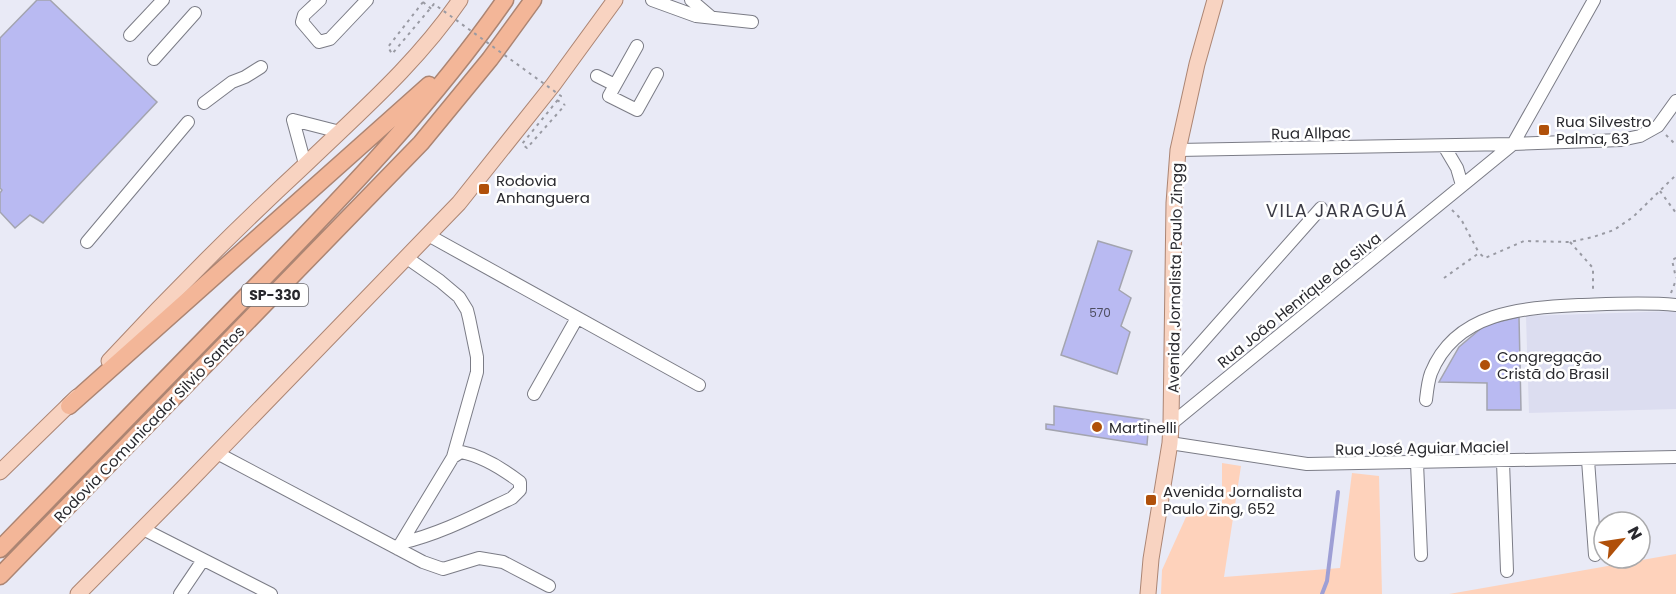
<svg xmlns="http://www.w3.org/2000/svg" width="1676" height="594" viewBox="0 0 1676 594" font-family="Poppins,sans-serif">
  <rect width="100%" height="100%" fill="#e9eaf6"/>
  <path fill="#dcddf0" d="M1676,311V409L1529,413L1526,316Z"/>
  <path fill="#fed2bb" d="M1222,463L1241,466L1224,577L1340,568L1352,473L1379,476L1382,594H1161L1162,570L1186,517L1222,506Z
    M1676,554V594H1449Z"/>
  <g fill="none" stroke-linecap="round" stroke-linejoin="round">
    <path stroke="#9e9fd5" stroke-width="4" d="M1322,594L1327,581L1338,492"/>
  </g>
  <path fill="#b9baf2" stroke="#a3a4af" stroke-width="1.5" d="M37,0H50L157,102L43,223L30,215L15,228L0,212V193L2,190L0,188V38Z
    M1098,241L1132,251L1119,290L1131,298L1121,326L1130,332L1117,374L1061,355Z
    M1519,317L1521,410H1487V383L1439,382L1459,347L1485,325Z
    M1054,406L1149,420L1147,445L1046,429V424L1054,425Z"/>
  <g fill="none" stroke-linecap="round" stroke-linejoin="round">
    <defs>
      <path id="minor" d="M320,0L304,15L302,22L319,42L330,39L367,0
        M652,0L696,16L752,22
        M691,0L711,17
        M130,35L163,0
        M637,46L609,96L637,110L657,74
        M154,59L195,13
        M597,76L615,85
        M204,103L232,82L245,77L261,67
        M293,120L340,132
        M293,120L305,164
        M1444,146L1457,168L1462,185
        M1178,150L1513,144L1621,140L1640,136L1658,126L1676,101
        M428,235L699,385
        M87,242L188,122
        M407,258L440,281L459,297L467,310L469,318L477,357V372L453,457
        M1173,375L1321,208
        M534,394L577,318
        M1426,400C1427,391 1428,381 1431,373C1456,311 1523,308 1580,305C1611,304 1645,302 1676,305
        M1171,424L1513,144L1594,0
        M1170,443L1307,464L1676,457
        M217,453L423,562L443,569L479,558L503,562L549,586
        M1588,460L1595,555
        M1503,462L1507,571
        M1417,463L1421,555
        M143,529L271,594
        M398,549L401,543L453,457L461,452C483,456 503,469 520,482V490L512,498C476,515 440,534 401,543
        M180,594L203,560"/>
      <path id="major" d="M109,361C172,293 237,228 305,165C360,112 417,63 460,0
        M0,472L77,397
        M78,594L183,488L459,203L553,85L615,0
        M1148,594L1151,559L1170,443L1171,424L1174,203L1178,150L1197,64L1215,0"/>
      <path id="highway" d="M69,406L429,85
        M0,549C87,459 175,370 262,280C348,191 434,102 505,0
        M0,576L421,143L490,59L533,0"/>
    </defs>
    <use href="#minor" stroke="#7b7c86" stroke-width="14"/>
    <use href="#major" stroke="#ac8573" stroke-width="17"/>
    <use href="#highway" stroke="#ac8573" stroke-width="19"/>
    <path stroke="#999aa3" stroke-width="2" stroke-dasharray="3 4.5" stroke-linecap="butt" d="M423,2L434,11
      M557,100L565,105
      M1666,135L1676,145
      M1660,191L1676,213
      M1452,210L1461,219L1479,253
      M1570,242L1593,268V293
      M1676,258L1672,260L1676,278
      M1444,278L1479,253L1485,258L1524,241L1570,242L1593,237L1614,230L1633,217L1676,175
      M1671,293L1676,280"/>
    <use href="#minor" stroke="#fff" stroke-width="12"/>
    <use href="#major" stroke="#f8d3c1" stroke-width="15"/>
    <use href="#highway" stroke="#f3b698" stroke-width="16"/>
    <path stroke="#999aa3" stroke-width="2" stroke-dasharray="3 4.5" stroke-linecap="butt" d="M423,2L388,47L392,54L434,4L561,96L522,144L527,148L565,105"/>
  </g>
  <g fill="#b0500a" stroke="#fff" stroke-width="2">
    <rect x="1538" y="124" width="12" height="12" rx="3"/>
    <rect x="478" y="183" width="12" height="12" rx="3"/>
    <circle cx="1485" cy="365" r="6"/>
    <circle cx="1097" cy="427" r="6"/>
    <rect x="1145" y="494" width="12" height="12" rx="3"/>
  </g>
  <g text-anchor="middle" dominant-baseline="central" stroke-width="5" stroke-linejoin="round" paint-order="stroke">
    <g font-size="12" fill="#4d4d5f">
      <text x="1100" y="312">570</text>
    </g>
    <rect fill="#fff" stroke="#69696d" stroke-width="1.5" x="242" y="284" width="66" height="22" rx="4.5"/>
    <g font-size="14" font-weight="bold" fill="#29292e">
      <text x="275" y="295">SP-330</text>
    </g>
    <g font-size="15" fill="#29292e" stroke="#fff" text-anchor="start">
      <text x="1556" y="121">Rua Silvestro<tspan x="1556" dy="17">Palma, 63</tspan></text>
      <text x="496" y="180">Rodovia<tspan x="496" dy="17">Anhanguera</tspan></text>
      <text x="1497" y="356">Congregação<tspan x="1497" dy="17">Cristã do Brasil</tspan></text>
      <text x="1109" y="427">Martinelli</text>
      <text x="1163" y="491">Avenida Jornalista<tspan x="1163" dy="17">Paulo Zing, 652</tspan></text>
    </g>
    <g font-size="15" fill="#29292e" stroke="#fff">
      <text transform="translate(1311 133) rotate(-1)">Rua Allpac</text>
      <text transform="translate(1175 278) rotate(-89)">Avenida Jornalista Paulo Zingg</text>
      <text transform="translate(1299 300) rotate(-39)">Rua João Henrique da Silva</text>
      <text transform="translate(149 424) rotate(-46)">Rodovia Comunicador Silvio Santos</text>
      <text transform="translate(1422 448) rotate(-1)">Rua José Aguiar Maciel</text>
    </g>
    <g font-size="18" letter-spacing="1.5" fill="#3b3b45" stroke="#fff">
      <text x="1337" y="210">VILA JARAGUÁ</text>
    </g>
  </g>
  <g transform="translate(1622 540) rotate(61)"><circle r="28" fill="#ffffff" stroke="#a9a9ab" stroke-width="1.5"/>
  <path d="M0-4.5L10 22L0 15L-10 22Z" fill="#b0500a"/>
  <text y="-9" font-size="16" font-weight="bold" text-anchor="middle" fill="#29292e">N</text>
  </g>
</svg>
